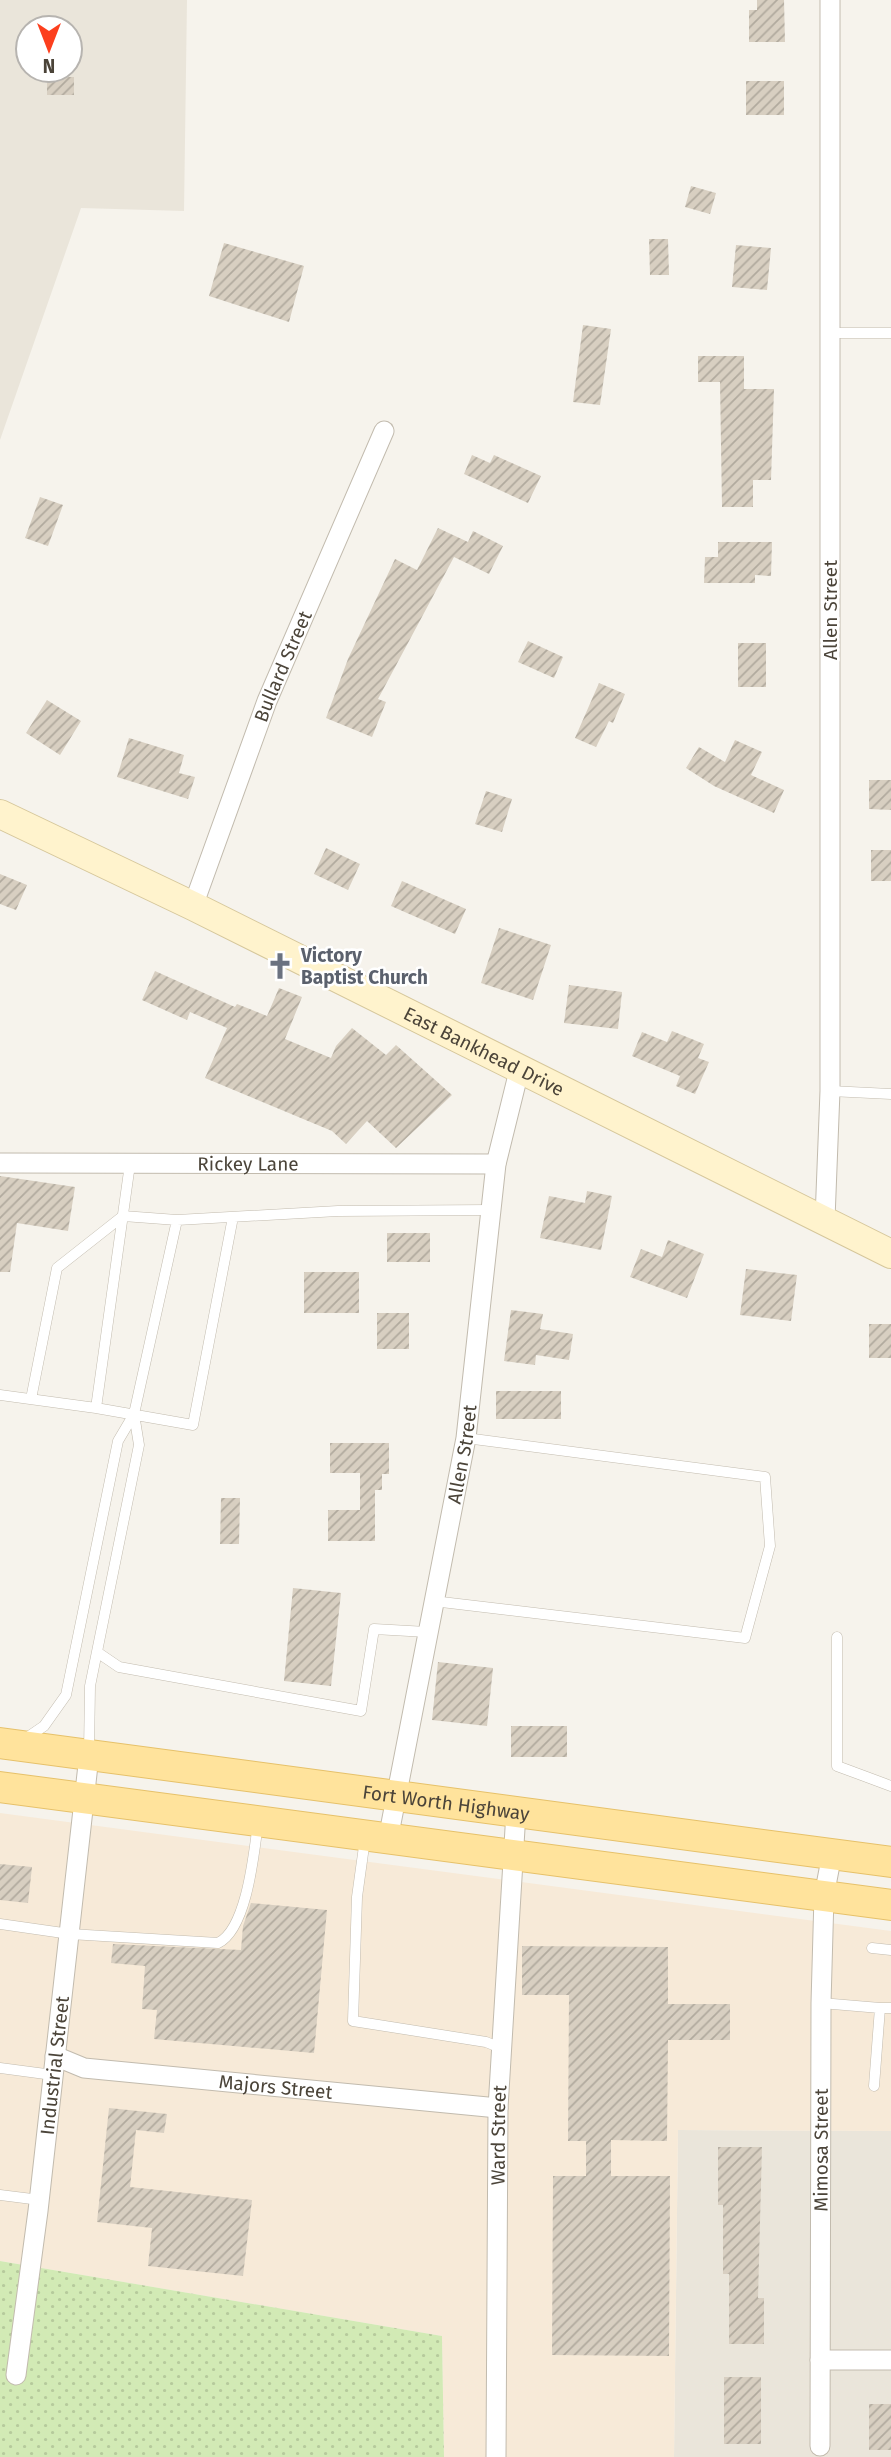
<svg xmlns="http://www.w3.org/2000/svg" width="891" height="2457" viewBox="0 0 891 2457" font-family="'Fira Sans',sans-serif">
  <defs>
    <pattern id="grass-dots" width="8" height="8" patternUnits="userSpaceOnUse" patternTransform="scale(1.75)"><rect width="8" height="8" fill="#d2eab5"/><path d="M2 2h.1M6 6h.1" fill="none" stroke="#b6ca9c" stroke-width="1.8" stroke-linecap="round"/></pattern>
    <pattern id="building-hatch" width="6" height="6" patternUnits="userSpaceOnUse" patternTransform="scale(1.75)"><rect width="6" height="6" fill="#d8cfc1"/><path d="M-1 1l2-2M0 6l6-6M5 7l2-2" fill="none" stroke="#b1aa9e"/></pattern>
  </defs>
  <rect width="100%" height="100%" fill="#f6f3ec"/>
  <path fill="#eae5da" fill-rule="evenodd" d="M0,0H187L184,211L81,208L0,440ZM28,28H70V70H28Z
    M678,2130L891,2131V2457H674Z"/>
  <path fill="#f7ead8" d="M0,1813L891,1931V2131L678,2130L674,2457H444L442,2336L0,2261Z"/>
  <path fill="url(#grass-dots)" d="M0,2261L442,2336L444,2457H0Z"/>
  <path fill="url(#building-hatch)" d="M757,0H784L785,42H749V10H757Z
    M47,77H74V95H47Z
    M746,81H784V115H746Z
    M691,186L716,193L710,214L685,207Z
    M649,239H668L669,275H650Z
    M224,243L304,266L289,322L209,296Z
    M736,245L771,248L767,290L732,287Z
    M583,325L611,329L600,405L573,402Z
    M698,356H744V389H774L771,480H753V507H722L720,382H698Z
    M472,455L490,463L494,455L541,476L528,503L464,474Z
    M40,497L63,505L48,546L25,538Z
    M438,528L468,542L473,531L503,546L489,574L454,557L378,699L386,702L372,737L326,718L348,659L395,559L417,570Z
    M718,542H772L771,576L755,575V583H704L705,557H718Z
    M528,641L563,657L554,678L518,662Z
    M738,643H766V687H738Z
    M599,683L625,694L613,723L609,721L596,747L575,738Z
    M47,700L81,721L60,755L26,733Z
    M129,738L184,755L179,773L195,777L188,799L117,777Z
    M735,740L762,752L751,775L784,790L774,813L714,786L686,768L699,747L725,762Z
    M869,780H891V810L869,809Z
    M486,791L512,799L502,832L475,824Z
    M326,848L360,864L348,890L314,874Z
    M871,850H891V881H871Z
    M0,874L27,885L16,910L0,904Z
    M402,881L466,909L455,934L391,906Z
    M499,928L551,945L533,1000L481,983Z
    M155,971L235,1007L237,1004L267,1016L279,988L302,997L285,1039L331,1058L336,1046L352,1028L386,1055L396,1045L452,1095L396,1148L367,1121L346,1144L332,1131L205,1078L227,1028L190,1012L187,1020L142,1000Z
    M569,985L622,992L618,1029L564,1023Z
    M672,1031L704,1044L698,1058L709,1062L695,1094L676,1086L680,1076L632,1056L642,1032L667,1042Z
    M0,1176L75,1187L68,1231L17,1223L10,1272H0Z
    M587,1191L612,1196L601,1250L540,1238L549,1196L585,1203Z
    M387,1233H430V1262H387Z
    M668,1240L704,1254L687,1298L630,1277L641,1249L662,1257Z
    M746,1269L797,1275L791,1321L740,1315Z
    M304,1272H359V1313H304Z
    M511,1310L543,1314L540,1329L573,1334L569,1360L536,1355L535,1365L504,1361Z
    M377,1313H409V1349H377Z
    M869,1324H891V1358H869Z
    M496,1391H561V1419H496Z
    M330,1443H389V1474H382V1490H375V1541H328V1510H360V1473H330Z
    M221,1498H240L239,1544H220Z
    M293,1588L341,1593L331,1686L284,1681Z
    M438,1662L493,1668L487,1726L432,1720Z
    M511,1726H567V1757H511Z
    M0,1864L32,1867L28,1903L0,1900Z
    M251,1903L327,1910L314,2053L154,2039L157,2010L142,2009L145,1966L111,1963L113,1944L241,1950L243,1926Z
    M522,1946L668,1947V2004H730V2040H668L667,2141L611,2140V2176H670L669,2356L552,2355L553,2176H586V2141H568L569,1995H522Z
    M109,2108L167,2114L164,2133L136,2130L130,2187L252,2200L243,2276L148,2266L152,2228L97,2222Z
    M718,2147H762L758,2298H764V2344H729V2274H723V2205H718Z
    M724,2377H761V2444H724Z
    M869,2404H891V2450H869Z"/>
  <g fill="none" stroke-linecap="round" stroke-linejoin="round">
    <defs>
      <path id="lane" d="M830,333H891
        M830,1091L891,1094
        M0,1395L96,1408L130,1164
        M31,1399L57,1268L123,1216L177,1220
        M96,1408L193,1425L233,1217
        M134,1414L177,1220L338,1211L491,1210
        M433,1601L745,1638L770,1546L765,1477L466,1438
        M837,1637V1766L891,1786
        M97,1652L119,1667L361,1711L374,1629L427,1632
        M25,1739L44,1726L66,1695L118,1441L134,1414L139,1445L90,1686L89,1752
        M365,1839L357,1897L353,2021L486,2042L501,2048
        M0,1924L70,1934L218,1943C247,1929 254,1853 258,1823
        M872,1948L891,1950
        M821,2003L880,2008
        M0,2068L53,2075
        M874,2086L880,2008H891
        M0,2195L40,2200"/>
      <g id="street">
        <path id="s1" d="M193,906L267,701L384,431"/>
        <path id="s2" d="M0,1163L496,1164"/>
        <path d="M825,1219L830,1091V0"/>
        <path id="s3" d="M388,1839L466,1438L496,1164L520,1067"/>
        <path id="s4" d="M55,2056L84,2068L498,2108"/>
        <path d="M820,2360H891"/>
        <path id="s5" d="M16,2375L38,2211L89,1756"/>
        <path id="s6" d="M820,2446L821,2003L824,1896L832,1854"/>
        <path id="s7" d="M496,2457L498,2108L516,1812"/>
      </g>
      <g id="secondary">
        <path id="s8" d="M0,814L193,906L891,1254"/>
      </g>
      <g id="primary">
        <path id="s9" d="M0,1743L891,1862"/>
        <path d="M0,1787L891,1905"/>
      </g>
    </defs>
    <use href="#lane" stroke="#c2bbae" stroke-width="11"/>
    <use href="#street" stroke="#c2bbae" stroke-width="21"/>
    <use href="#secondary" stroke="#d6c79b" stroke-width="30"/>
    <use href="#primary" stroke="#e6c16a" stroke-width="32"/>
    <use href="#lane" stroke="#fff" stroke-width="10"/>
    <use href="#street" stroke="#fff" stroke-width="19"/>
    <use href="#secondary" stroke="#fff3cd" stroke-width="28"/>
    <use href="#primary" stroke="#ffe39c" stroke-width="30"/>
  </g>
  <defs>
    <symbol id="church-bare" viewBox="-9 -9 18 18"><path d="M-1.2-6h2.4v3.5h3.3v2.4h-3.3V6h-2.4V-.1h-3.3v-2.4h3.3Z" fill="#6b7280" stroke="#fff" stroke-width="2.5" paint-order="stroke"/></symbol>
  </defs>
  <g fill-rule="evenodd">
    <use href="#church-bare" x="261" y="947" width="38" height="38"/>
  </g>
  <g text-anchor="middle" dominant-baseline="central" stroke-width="5" stroke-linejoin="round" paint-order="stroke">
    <g font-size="19" fill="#4b4439" stroke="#fff">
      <text transform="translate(830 610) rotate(-90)">Allen Street</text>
      <text stroke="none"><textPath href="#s1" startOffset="256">Bullard Street</textPath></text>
      <text stroke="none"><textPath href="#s8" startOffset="539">East Bankhead Drive</textPath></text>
      <text stroke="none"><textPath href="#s2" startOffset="248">Rickey Lane</textPath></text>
      <text stroke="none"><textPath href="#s3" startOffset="392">Allen Street</textPath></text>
      <text stroke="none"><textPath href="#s9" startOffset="450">Fort Worth Highway</textPath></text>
      <text stroke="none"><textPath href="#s5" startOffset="312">Industrial Street</textPath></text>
      <text stroke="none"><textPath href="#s4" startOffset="224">Majors Street</textPath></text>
      <text stroke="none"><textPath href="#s7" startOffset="322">Ward Street</textPath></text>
      <text stroke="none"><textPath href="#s6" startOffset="296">Mimosa Street</textPath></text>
    </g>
    <g font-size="19" font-weight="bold" fill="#5b616d" stroke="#fff" text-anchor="start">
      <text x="301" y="955">Victory<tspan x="301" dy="22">Baptist Church</tspan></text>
    </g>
  </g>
  <g transform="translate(49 49) rotate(180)"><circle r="33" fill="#ffffff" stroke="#b7b4b0" stroke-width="2"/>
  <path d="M0-5L12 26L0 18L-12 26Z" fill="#fc3f1d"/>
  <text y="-10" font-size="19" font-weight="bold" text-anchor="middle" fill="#4b4439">N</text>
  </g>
</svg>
